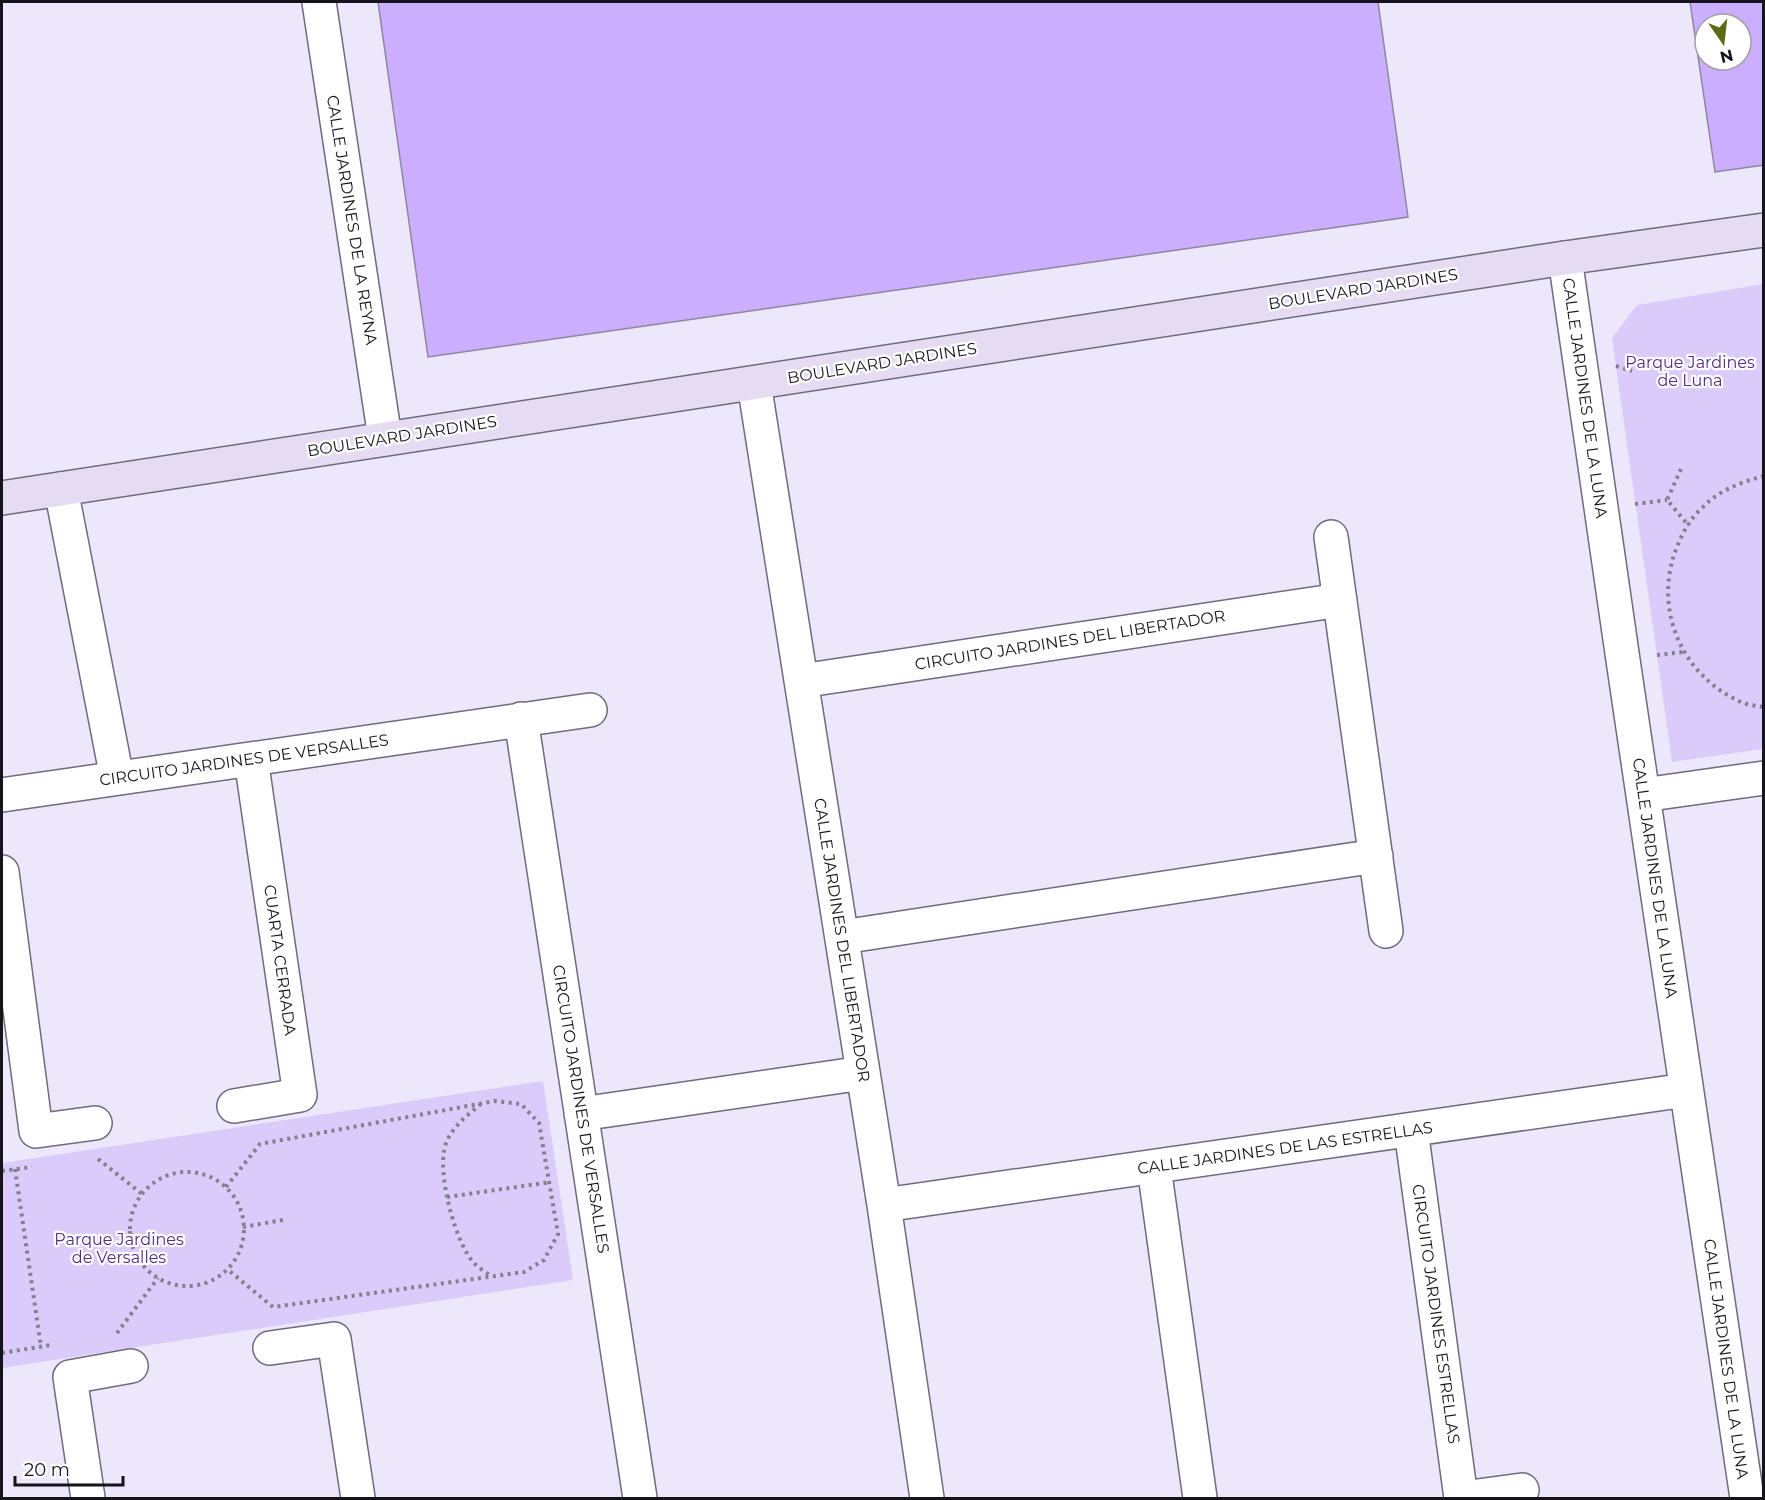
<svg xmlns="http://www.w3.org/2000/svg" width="1765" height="1500" viewBox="0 0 1765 1500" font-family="Montserrat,sans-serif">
  <rect width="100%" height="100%" fill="#ede7fc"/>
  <path fill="#dacbfa" d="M1763,284V749L1672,762L1612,338L1637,305Z
    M543,1081L573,1280L2,1368V1163Z"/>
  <path fill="#cbaeff" stroke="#8d879b" stroke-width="1.5" fill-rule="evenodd" d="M378,2H1378L1408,217L428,357Z
    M1690,2H1764V165L1715,172ZM1705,24H1741V60H1705Z"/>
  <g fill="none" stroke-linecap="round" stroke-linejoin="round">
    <defs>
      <path id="street" d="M319,2L385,438
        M1565,258L1623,660L1747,1498
        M754,383L884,1205L927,1498
        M61,489L117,778
        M1331,537L1386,931
        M801,681L1340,600
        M521,719L640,1498
        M2,795L590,710
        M1643,795L1764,778
        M2,872L36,1131L95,1123
        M842,937L1376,856
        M234,1106L300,1095L251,759
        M581,1114L863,1073
        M1411,1130L1461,1498
        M1154,1167L1200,1498
        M884,1205L1686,1090
        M270,1348L334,1339L358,1498
        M88,1498L70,1377L131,1366
        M1463,1498L1522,1490"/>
      <path id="secondary" d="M2,498L1565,258L1764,230"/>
    </defs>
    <use href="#street" stroke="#706a7d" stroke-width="36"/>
    <use href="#secondary" stroke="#706a7d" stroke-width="36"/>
    <path stroke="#837f8d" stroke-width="4" stroke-dasharray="3 4.5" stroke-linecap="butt" d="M1616,366L1632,371
      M1681,469L1667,500L1689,526
      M1764,476C1742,482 1719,490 1703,507C1688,520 1679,540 1673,558C1656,617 1685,677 1741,702C1748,705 1756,706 1764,707
      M1635,504L1667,500
      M1657,655L1683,652
      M481,1104C466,1116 447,1131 444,1151C439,1179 455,1241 473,1262C478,1268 486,1272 492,1277
      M98,1159L142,1194
      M15,1169L41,1347
      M2,1171L32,1167
      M130 1229a57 57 0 1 1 114 0a57 57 0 1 1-114 0Z
      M226,1187L260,1144L495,1101L521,1104L539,1123L558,1234L544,1260L524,1272L273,1307L227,1269
      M447,1197L551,1182
      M243,1227L283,1220
      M117,1333L158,1278
      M2,1353L51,1345"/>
    <use href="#street" stroke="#fff" stroke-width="33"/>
    <use href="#secondary" stroke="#e5dcf4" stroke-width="33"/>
  </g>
  <g text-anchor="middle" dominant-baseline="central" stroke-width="4.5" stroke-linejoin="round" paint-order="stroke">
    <g font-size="16" fill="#16141b" stroke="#fff">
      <text transform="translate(352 220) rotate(81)">CALLE JARDINES DE LA REYNA</text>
      <text transform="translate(1363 289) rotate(-9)">BOULEVARD JARDINES</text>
      <text transform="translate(882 363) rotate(-9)">BOULEVARD JARDINES</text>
      <text transform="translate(1585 398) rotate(82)">CALLE JARDINES DE LA LUNA</text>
      <text transform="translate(402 436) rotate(-9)">BOULEVARD JARDINES</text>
      <text transform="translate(1070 640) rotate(-9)">CIRCUITO JARDINES DEL LIBERTADOR</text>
      <text transform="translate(244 760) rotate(-8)">CIRCUITO JARDINES DE VERSALLES</text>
      <text transform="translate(1655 878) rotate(82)">CALLE JARDINES DE LA LUNA</text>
      <text transform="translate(842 940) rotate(81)">CALLE JARDINES DEL LIBERTADOR</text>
      <text transform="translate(280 960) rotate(82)">CUARTA CERRADA</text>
      <text transform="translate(581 1109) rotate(81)">CIRCUITO JARDINES DE VERSALLES</text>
      <text transform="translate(1285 1148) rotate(-8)">CALLE JARDINES DE LAS ESTRELLAS</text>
      <text transform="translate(1436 1314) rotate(82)">CIRCUITO JARDINES ESTRELLAS</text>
      <text transform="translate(1726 1359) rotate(82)">CALLE JARDINES DE LA LUNA</text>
    </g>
    <g font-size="16" fill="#532b86" stroke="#fff">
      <text x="1690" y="362">Parque Jardines<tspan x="1690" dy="18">de Luna</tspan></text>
      <text x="119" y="1239">Parque Jardines<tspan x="119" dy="18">de Versalles</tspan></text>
    </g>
  </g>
  <rect width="1765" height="1500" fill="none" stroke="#16141b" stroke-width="6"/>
  <g transform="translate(1723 42) rotate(166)"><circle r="28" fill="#ffffff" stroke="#a2a1a4" stroke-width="1.5"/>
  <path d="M0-4.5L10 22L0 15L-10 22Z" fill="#5c6b16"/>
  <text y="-9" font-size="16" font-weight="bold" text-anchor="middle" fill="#16141b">N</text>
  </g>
  <path d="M15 1476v9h108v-9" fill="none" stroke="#16141b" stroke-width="3"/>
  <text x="24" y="1476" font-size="18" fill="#16141b" stroke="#ffffff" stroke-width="4.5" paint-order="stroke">20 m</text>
</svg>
